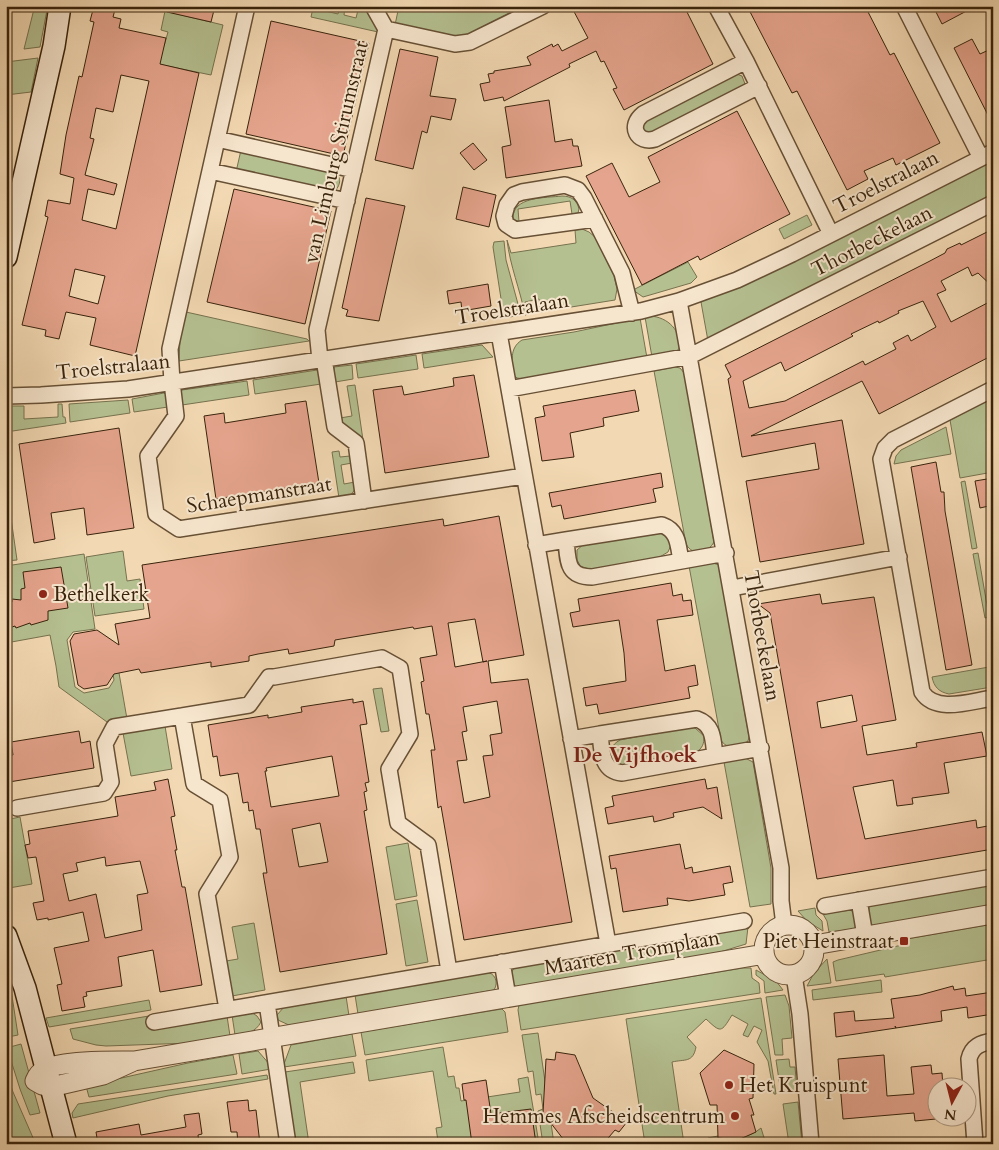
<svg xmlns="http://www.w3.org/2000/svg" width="999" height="1150" viewBox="0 0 999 1150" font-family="Cardo,serif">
  <rect width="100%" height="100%" fill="#f3d9b3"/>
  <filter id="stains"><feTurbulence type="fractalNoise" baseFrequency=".004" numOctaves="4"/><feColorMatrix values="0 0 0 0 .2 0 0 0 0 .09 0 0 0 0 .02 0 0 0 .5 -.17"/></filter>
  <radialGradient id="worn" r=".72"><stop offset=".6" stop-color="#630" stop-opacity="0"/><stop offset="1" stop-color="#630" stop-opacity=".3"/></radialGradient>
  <path fill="#b5c091" stroke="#76724e" d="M340,6H345L344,15L356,18L359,6H366L379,28L378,32L311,17L313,8L338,14Z
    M399,6H523L459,38L395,25Z
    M34,9L47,10L40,47L24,49Z
    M165,11L223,25L211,75L153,63L164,46L168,32L161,30Z
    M38,58L31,92L6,95V62Z
    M734,73L742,76L745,84L744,87L654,135L643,134L641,122Z
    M241,150L333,171C342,177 341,184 335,191L236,172Z
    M993,159V197L708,341L701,302L708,298Z
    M562,196C571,196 577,200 579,209L578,213L572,214L570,201L518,209L519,222L513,219C512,196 546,198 562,196Z
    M807,215L812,225L784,239L779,229Z
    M582,229L589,232L595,237L614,276L617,289L615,300L540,312L539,299L525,302L526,315H525C520,289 510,266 507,240L511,253L576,243L575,230Z
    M504,241L506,260L521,315L504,318L493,247L494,242Z
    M688,262L697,277L691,283L643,297L633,290Z
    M186,312L307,339L309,341L179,361L180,340Z
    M650,316C668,317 682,331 679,349L676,351L652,357L645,317Z
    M640,318L647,358L524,379L517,378L514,375C512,362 509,348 522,340L574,332Z
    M482,345L493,357L424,368L422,354Z
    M416,355L418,369L358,378L356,364Z
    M352,365L353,379L335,382L334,367Z
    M675,367L680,368L685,374L714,542C708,553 693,557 686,544L654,371Z
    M317,370L319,373L321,384L255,394L253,380Z
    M247,381L249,395L182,405L181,392L182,390Z
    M355,385L363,440L342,423L340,418L352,416L347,386Z
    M164,393L167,396L168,407L134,412L132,399Z
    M993,398V472L960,478L950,420Z
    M128,400L130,413L70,422L69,404Z
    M58,404H62L63,417H65L66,423L6,432L7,406H24V419L58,417Z
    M946,427L951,454L894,464L896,456L901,450Z
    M339,451L340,457L350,456L352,463L341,465L344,484L355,482L356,488L350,496L339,498L332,452Z
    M965,481L977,548L972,549L961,482Z
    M10,511L17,560L6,561V512Z
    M660,532L668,538L671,545L668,552L658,558L591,569L581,567L577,560V550L584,544Z
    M123,551L127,581L140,579L144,609L95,616L86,557Z
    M978,553L989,617L985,618L973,554Z
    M84,554L95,629L73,632L67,640L75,687L84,693L109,688L114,680L109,651L115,650L127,719L107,722L59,687L56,666L50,635L6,643V566Z
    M710,562L719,565L749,737L748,741C740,747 726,750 721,740L689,566Z
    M989,667L992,687L949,694C939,692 934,687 932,677Z
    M382,688L389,731L381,732L373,689Z
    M165,726L172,769L131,776L123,733Z
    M686,727L695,728L704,736C704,744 703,747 696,753L623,765L613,760C609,751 611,745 620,740Z
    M745,758L753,762L771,868V904L750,907L724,762Z
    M6,805L10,819L20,817L32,884L9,888L6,878Z
    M408,843L417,896L395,900L386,847Z
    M993,884V905L873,926L869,920V906Z
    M417,900L428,962L406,966L396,904Z
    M815,908L816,915L822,921L823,931L807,921L798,911Z
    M851,910L855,915L856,923L855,929L829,932L827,921L823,914Z
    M254,923L265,990L232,996L226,961L238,959L232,927Z
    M993,924V959L885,977L884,974L836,981L833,962L838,960L906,944V939Z
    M748,927L746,944L720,952L517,987L513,984L510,975L514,968Z
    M827,959L831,983L807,986L814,973Z
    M743,968H751L752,978L759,983L760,993L521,1030L518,1010L519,1005Z
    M756,970L776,981L783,990L765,993L764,981L756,975Z
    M486,972C495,973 499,982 494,990L358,1014L355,995Z
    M881,980L882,992L813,1000L812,990Z
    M10,983L18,1035L8,1037L6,1031V984Z
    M785,995L789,1006L792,1038L782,1039L783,1055H775L766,997Z
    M346,996L349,1016L291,1026L278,1020L277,1015L284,1007Z
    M761,998L776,1094H774L768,1061L757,1042L762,1030L754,1026L748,1037L743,1035L748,1024L732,1015C721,1033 721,1033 706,1019L687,1037L696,1047C693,1063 685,1059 672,1062L684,1144H645L626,1019Z
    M149,1000L151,1010L49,1027L46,1018Z
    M502,1009L505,1012L508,1032L365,1055L361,1032Z
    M251,1012L257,1016L261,1022C255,1033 247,1033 235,1035L232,1015Z
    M149,1016L150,1029L227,1016L230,1036L191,1043L106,1046L96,1045L73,1039L70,1029Z
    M538,1033L554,1144H543L538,1111L543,1109L541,1094L536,1095L533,1071L528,1072L522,1035Z
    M352,1034L356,1056L284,1067V1064L291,1045Z
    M21,1044L40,1113L30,1115L20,1089L8,1051L10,1047Z
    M443,1047L448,1077L454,1076L456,1088H459L461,1101L520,1092L518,1079L528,1077L539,1144H536L532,1118L524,1119L472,1144H451L450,1139L438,1141L436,1128L442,1127L433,1071L369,1081L366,1060Z
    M258,1051L271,1066V1069L242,1074L239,1054Z
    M233,1055L237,1074L89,1097L86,1086L188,1063Z
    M789,1059L790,1067H795L797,1090L781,1093L776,1060Z
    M353,1062L355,1073L300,1082L309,1144H295L285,1072Z
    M6,1071L13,1092L34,1140L30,1144H6Z
    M267,1075L268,1079L168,1096L73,1118L72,1113L78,1104Z
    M798,1102L802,1144H789L783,1104Z
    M761,1128L766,1144H709L708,1138L718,1136L719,1138C734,1139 748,1139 761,1128Z"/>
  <path fill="#e5a48d" stroke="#38230b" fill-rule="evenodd" d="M94,6H116L113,17L121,19L119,28L166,38L160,64L199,73L135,356L90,345L96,318L66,312L59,339L45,336L46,330L22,325L48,217L45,216L48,200L70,204L74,178L60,174L66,135L79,76L82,77L94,22L90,21ZM121,75L149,81L116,229L82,220L88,189L114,195L117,184L85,175L94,139L90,138L96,108L113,112ZM75,269L105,276L98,304L69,296Z
    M168,6H215L211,22L167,12Z
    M571,6H684L713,64L624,110L613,89L617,88L604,61L601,62L596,51L569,64L570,67L504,101L503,97L484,101L480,84L490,82L488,74L494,73V71L531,65L527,57L552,44L553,47L558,44L562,51L588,38Z
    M747,6H865L890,55L894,53L940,143L896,165L893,158L864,171L868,179L847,190L797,91L792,93Z
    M933,6H976L942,24Z
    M271,21L369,43L343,156L246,134Z
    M972,39L980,54L993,48V125L954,48Z
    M400,49L438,57L430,96L456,99L451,120L431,116L427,133L422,131L413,169L375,160Z
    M549,100L555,142L572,139L573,146H578L582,166L506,178L502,147L511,145L505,107Z
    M737,111L790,214L700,260L698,256L642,285L586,176L612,163L629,197L660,182L648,157Z
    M473,143L487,160L474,170L460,153Z
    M463,187L496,195L489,227L456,219Z
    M234,189L331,211L305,324L207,302Z
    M366,198L405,206L379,321L346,316L348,310L342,308Z
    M993,229V287L978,273L972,276L968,267L941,281L946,290L937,294L951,322L993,300V355L879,414L862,381L751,436L842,420L864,544L760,562L746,481L819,469L815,443L742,457L728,379L731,377L725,365L928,262L945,253L947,249L960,243L961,245ZM923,301L936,327L911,341L908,335L893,343L896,349L865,365L863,361L785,401L749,408L743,381L781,362L785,371L853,336L851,334L878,321L879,323L899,313L898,311Z
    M488,284L491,306L462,311L461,302L449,304L447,291Z
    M474,375L489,457L385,473L373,390L402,386L404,395L454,386L453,378Z
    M635,390L639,411L603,418L604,426L570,433L574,457L542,461L535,418L545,416L543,406Z
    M306,401L319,483L216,499L204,416L224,413L225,423L286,413L285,404Z
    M119,428L134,528L87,535L84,508L51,513L55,539L34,543L19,444Z
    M936,462L941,492H944L945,511L972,665L946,670L911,467Z
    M661,473L663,487L653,489L656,502L564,519L561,505L552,507L549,493Z
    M993,478V505L980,508L975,481Z
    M499,516L524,655L488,661L491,683L528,679L572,922L464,940L441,806L438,808L431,750H435L429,714H426L421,682L424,681L420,658L437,655L432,626L414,629L413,627L335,640L334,646L289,654L288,649L258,654L249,656V661L211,667V662L141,673L139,669L114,674L107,685L84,689L78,685L70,641L74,634L97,630L119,645L115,624L150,618L142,565L443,519L444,526ZM475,619L483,662L487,661L455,667L448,623ZM497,701L502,733L490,735L493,755L483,756L490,797L464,803L457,761L467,760L462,732L467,731L463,707Z
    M61,567L68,608L48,611V620L31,625L30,623L16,628L15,626L6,629V602H12V599L21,600V589L25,588L23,572Z
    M671,583L673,596L682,594L683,601L691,600L693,615L657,620L665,671L695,665L698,685L688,687L690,698L599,714L597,704L586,706L583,688L626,681L624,653L619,620L573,627L570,613L580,611L578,599Z
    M820,594L822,604L874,597L896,720L862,726L867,755L917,747L916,743L982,732L987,756L944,763L949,793L912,798L913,804L897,806L893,780L853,787L865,839L976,820L977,828L993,825V849L817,879L770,613L758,604ZM852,695L857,721L821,728L817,702Z
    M353,699V703L363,701L367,724L360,725L369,782L365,783L367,791L364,792L367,810L364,811L387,954L280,972L263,873H267L260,829H256L253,810L249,811L248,802L243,803L238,773L220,776L217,756L213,757L208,725L268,715V718L302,712L301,707ZM332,756L339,796L271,807L265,771H267L266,768ZM320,823L328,862L299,867L292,829Z
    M79,731L81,743L90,741L94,768L9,782L6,756L13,755L11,742Z
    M168,779L175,816L171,817L177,850H175L182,887H185L202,985L160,992L153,950L118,957L122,986L86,992L87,996L83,997L85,1007L62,1011L57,985L62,984L54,948L89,941L83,912L48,920V918L37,920L33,903L44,901L36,857L28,858L25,845L30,844L28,831L118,816L115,797L156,790L154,782ZM105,857L106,866L140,861L148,893L137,895L142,930L105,938L96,894L69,901L63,874L78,871L76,863Z
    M705,779L707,789L717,787L722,819L703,807L673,813L674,817L654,822L653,816L608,824L605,808L614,806L612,796Z
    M680,844L685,869L692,867L693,873L730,866L733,882L723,884L725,895L689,901L667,898L668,905L623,912L616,868L611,869L609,856Z
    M953,986L954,990L965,988L966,996L993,992V1014L968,1018L967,1007L941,1011L942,1021L896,1028L895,1026L896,1028L836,1037L834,1013L854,1011L855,1021L894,1018L891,999L920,995Z
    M724,1050L754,1064L753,1098L749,1099L754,1115H751L756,1132L738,1140L718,1138L717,1105H710L700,1073Z
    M556,1052L575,1055L593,1098L627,1122L619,1132L615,1130L603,1144H567L543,1113L546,1059L555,1060Z
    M884,1055L887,1096L914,1094L911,1067L931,1065L932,1074L942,1073L943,1088H936V1119L915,1121L914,1113L843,1119L838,1059Z
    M486,1080L491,1114L531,1109L536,1144H472L466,1100H464L462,1084Z
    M248,1100L249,1111L256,1110L260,1144H238L237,1132H231L227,1102Z
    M199,1113L202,1134L198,1135L199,1144H98L96,1132L139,1124L141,1135L186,1127L184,1115Z"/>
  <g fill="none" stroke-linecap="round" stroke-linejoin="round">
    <defs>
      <path id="minor" d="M247,6L170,349L172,382L176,416L148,456L156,514L179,529L524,476
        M373,6L386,29
        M716,6L746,61L831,234
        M904,6L981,158
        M746,61L643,114C628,126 637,144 655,139L759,86
        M217,139L354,170
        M210,171L347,201
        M595,219L515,230L506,224L504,216L507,205L514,195L522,192L565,185L578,190L584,198L622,273L632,313
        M679,301L781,868V901L784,925
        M499,333L608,944
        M324,359L335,427L356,443L364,501
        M320,360L317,330L386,29L455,44L470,42L543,6
        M509,389L690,356L993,203
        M993,389L893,440L885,448L881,459L922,692C936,714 971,701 993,698
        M6,396L41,395L128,389L641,311L679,301L737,280L792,254L993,152
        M536,545L566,540
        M681,561C678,546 679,531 662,525L566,540C568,560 566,577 592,577L726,553
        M732,588L899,557
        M697,719C714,725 713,740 715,756L622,773C601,771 602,751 600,734Z
        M571,739L600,734
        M715,756L761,748
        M17,808L104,793L111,782L105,744L114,727L182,716
        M859,900L865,936
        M825,906L993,877
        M502,962L508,997
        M794,975L800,1014L811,1144
        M267,1003L288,1144
        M227,1009L207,894L230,857L220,800L194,784L182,716L249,705L269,677H274L382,658L400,668L410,734L389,769L398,823L428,845L449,971
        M154,1022L744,921
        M975,1144L969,1059C972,1046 981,1043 993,1041"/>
      <path id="tertiary" d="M764 950a25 25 0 1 1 50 0a25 25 0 1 1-50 0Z
        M814,945L993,914
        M134,1061L103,1075L51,1087L42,1085L35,1081C37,1076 40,1072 45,1069C64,1060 112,1061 134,1061L764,954"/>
      <path id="secondary" d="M6,257L54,46L60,6
        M6,936L25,988L66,1144"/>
    </defs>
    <use href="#minor" stroke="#675035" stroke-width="18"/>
    <use href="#tertiary" stroke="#675035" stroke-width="21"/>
    <use href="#secondary" stroke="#38230b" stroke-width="24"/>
    <use href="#minor" stroke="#f7e6ce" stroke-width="15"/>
    <use href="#tertiary" stroke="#f7e6ce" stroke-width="19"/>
    <use href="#secondary" stroke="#f7e6ce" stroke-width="21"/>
  </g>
  <g fill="#8f2418" stroke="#f7e6ce" stroke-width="2">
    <circle cx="43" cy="594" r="5"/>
    <rect x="899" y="936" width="10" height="10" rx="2.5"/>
    <circle cx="729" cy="1085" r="5"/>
    <circle cx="735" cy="1116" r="5"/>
  </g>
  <g text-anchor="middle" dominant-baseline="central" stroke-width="4" stroke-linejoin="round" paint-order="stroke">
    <g font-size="21" fill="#38230b" stroke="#f7e6ce">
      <text transform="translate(336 152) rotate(-77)">van Limburg Stirumstraat</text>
      <text transform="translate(886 182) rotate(-27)">Troelstralaan</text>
      <text transform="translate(872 241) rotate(-27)">Thorbeckelaan</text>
      <text transform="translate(512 309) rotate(-9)">Troelstralaan</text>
      <text transform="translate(113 367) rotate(-6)">Troelstralaan</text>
      <text transform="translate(259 495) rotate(-9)">Schaepmanstraat</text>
      <text transform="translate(762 636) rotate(80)">Thorbeckelaan</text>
      <text transform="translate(632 953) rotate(-10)">Maarten Tromplaan</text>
    </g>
    <g font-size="21" fill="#38230b" stroke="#f7e6ce" text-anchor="start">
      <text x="53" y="594">Bethelkerk</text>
      <text x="894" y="941" text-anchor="end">Piet Heinstraat</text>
      <text x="739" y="1085">Het Kruispunt</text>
      <text x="725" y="1116" text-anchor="end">Hemmes Afscheidscentrum</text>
    </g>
    <g font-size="22" font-weight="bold" fill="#7a1f14" stroke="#f7e6ce">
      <text x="635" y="755">De Vijfhoek</text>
    </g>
  </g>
  <rect width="999" height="1150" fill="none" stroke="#f3d9b3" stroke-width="25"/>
  <rect x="8" y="8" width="984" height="1135" fill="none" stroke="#38230b" stroke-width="2.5"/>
  <rect x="12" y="12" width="974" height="1125" fill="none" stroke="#38230b"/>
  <g transform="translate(952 1102) rotate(187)"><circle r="24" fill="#f7e6ce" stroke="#ab9880"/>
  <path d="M0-4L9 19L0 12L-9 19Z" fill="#8f2418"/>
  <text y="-8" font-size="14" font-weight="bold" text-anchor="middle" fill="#38230b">N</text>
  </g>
  <rect width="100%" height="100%" filter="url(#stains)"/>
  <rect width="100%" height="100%" fill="url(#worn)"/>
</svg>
